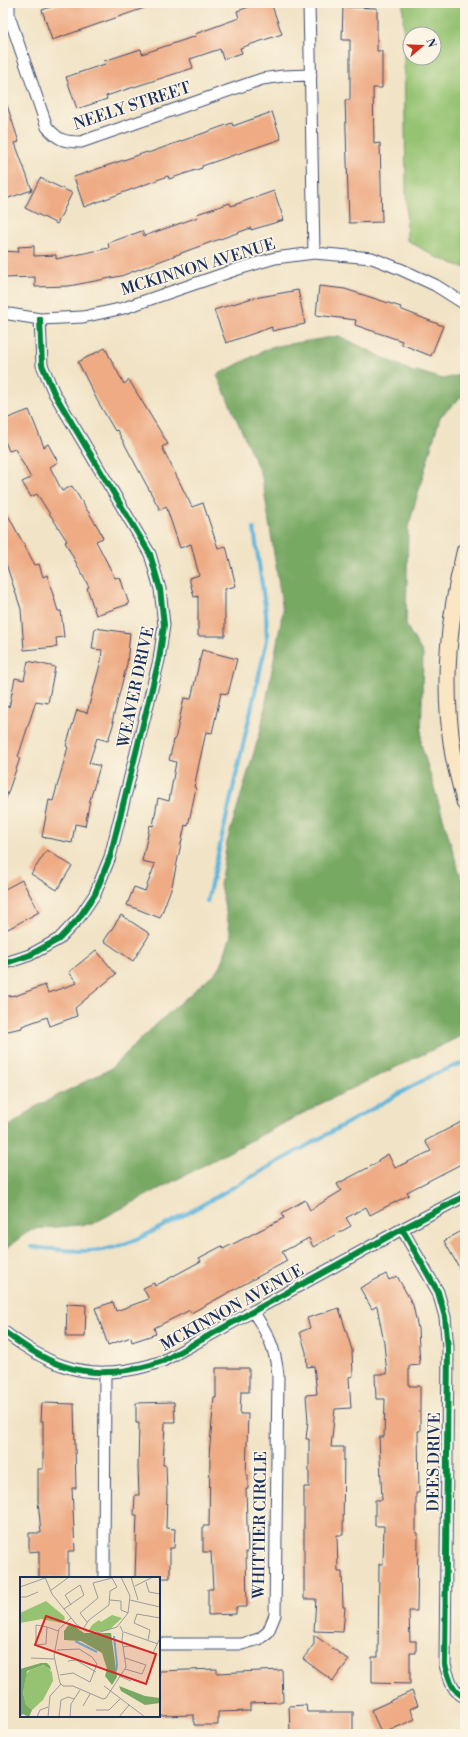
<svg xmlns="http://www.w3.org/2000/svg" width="468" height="1737" viewBox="0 0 468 1737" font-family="'Libre Bodoni',serif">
  <rect width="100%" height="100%" fill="#fcf5e5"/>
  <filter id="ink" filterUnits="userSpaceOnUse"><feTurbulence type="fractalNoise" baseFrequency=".025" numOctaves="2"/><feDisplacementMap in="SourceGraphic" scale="8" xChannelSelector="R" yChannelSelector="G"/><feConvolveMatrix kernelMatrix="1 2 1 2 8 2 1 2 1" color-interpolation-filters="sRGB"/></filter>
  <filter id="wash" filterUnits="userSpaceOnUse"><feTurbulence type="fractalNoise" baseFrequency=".012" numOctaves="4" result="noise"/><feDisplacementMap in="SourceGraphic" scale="16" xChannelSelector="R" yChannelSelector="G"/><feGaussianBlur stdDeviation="0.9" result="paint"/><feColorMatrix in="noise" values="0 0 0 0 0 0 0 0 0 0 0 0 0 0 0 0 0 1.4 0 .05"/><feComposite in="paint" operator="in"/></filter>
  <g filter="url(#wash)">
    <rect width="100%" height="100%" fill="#f1e3c6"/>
    <path fill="#95c372" stroke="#587968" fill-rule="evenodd" d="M403,3H465V268L436,257L407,240ZM410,34H434V58H410Z"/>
    <path fill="#78a964" stroke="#4a6c61" d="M339,336L415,373L416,371L443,379L465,374V393L440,417L408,528L406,625L423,654L421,744L461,878L465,885V1034L326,1101L92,1224L31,1229L3,1251V1126H10L35,1107L110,1069L162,1019L220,968L231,935L220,885L227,842L261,729L283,611L262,477L217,375L271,347Z"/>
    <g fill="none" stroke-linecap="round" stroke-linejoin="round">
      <path stroke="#60b6dc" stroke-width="4" d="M207,902L267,640L266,613L254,529
        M32,1247C55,1249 79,1253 102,1250C132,1245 159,1228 186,1214L434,1074L465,1062"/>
    </g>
    <g id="blocks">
      <path fill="#eeab84" d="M62,3H153V5L52,40L42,10Z
        M261,3H271L282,34L240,48L242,53L223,59L220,49L190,59L193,68L106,96L107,99L77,109L66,77L105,64L104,61L141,49L142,54L196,36L195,34L239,18L237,11Z
        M343,7L377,8V51H382V88H373L374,144L380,143L382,222L349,223L345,100H350V40H342Z
        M5,99L19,142L15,143L32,190L3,200V100Z
        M272,112L281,139L202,166V168L169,179L168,176L84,207L74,177L147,152L148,153L232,123L233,126Z
        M40,178L72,193L57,224L25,208Z
        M274,191L284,220L251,230V228L192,249L121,276L69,286L35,287V277L3,278V251L19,252L18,247L34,246V256L56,255V259L109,248L108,243L142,231L144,236L198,217L197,214L230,203L231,206Z
        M319,286L345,289L401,307L400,309L443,326L431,356L401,344L402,341L355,325L356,320L316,315Z
        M298,290L305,324L272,331V327L226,343L214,310L249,299Z
        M105,348L124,384L129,380L168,444L162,447L192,507L203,503L218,548L226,546L236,586L225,589V636H198V596L194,597L189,578L199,575L191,544L180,548L166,506L160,510L117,430L115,431L97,400L78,362Z
        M29,410L44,447L48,444L58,462L50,467L62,491L72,486L99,529L103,538L96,541L115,578L120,577L129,604L96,615L87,588L89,587L65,542L67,541L37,494L31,497L22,482L31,478L15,449L9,451L3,437V420Z
        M3,506L35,565L39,564L43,577L47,575L58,611H61L64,637L56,638L57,647L24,650L21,609L3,555Z
        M95,628L130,633L127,664L112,722H114L108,741L97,738L89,763L100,766L90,800L85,826L75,824L72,843L42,837L49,800L53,801L68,747L66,746L77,710L87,713L101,661L102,650L92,649Z
        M202,650L237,659L228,694L221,693L212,733L206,732L194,787L196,788L188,826L185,825L172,886L160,918L127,905L134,887L145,891L155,864L142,861L150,825L153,826L158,798L169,801L176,762L169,760L174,740H175L184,698L191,699Z
        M28,661L55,667L48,703L36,701L18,757L20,758L5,801H3V705L9,707L15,678L24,680Z
        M47,850L72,866L57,890L31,874Z
        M22,880L39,912L8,929L3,921V890Z
        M121,915L150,934L133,961L104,941Z
        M96,950L116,974L75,1008L77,1016L50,1026L47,1017L22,1026V1028L3,1032V997L15,995V996L45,985L48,993L77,983L69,972Z
        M465,1120V1162L407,1192L409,1195L370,1215L366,1207L346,1218L351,1226L313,1247L309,1238L282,1252L287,1261L191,1313L190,1310L154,1328L156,1334L132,1342L131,1337L108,1345L95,1308L113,1302L116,1311L149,1299L143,1288L154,1283L155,1286L201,1261L199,1258L222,1246L223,1249L284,1218L282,1213L305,1200L310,1210L341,1191L337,1184L379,1162L378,1160L388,1154L395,1168L431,1151L425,1141Z
        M465,1229V1278L444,1241Z
        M386,1274L389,1280L397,1276L413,1305L418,1329L420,1365L409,1366V1386H420V1431H418L419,1493H416V1533H418L417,1611H409L410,1641H416V1653H410V1684L372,1683V1657H378L379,1564H383L384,1526H375V1500H382L379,1437H384L385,1399H376L375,1374H387L384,1343L377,1306L372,1309L360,1288Z
        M67,1304L86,1305L85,1337H66Z
        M339,1308L352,1350L353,1376L349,1377L351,1408L335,1409L331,1447H344L343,1535H337L338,1572H342L343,1607H345L343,1632L314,1631L316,1599H304V1487H309V1439H306L308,1421L306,1395L317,1394L314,1366L307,1367L306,1352L300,1332L310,1328L307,1318Z
        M216,1368H249V1392H241L240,1414H248L246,1475H248V1489H246L248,1552H246L247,1607H236V1614L208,1615V1589H213L211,1552H203V1526H209L210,1456H209L214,1398H216Z
        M174,1402L175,1422H165L163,1465H166L167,1494L166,1528L175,1529L174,1548H170V1578H135L137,1515H134L135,1495H139L138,1467L139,1423H136V1403Z
        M42,1403L74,1404L76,1488H72L75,1551H68V1578H39V1551L29,1552V1533H41L38,1500V1469H43V1421H41Z
        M314,1635L349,1660L333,1681L303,1659L314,1644Z
        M217,1669V1673L282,1670L283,1702L250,1703V1711L218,1712V1725H194V1715L161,1716L159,1671Z
        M412,1691L418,1705L410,1709L415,1719L382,1734L371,1710Z
        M306,1705L307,1712H353V1734H290L289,1706Z"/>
    </g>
  </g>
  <g filter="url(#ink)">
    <use href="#blocks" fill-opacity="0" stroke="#3b4a6e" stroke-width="1"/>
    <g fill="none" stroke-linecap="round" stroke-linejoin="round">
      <defs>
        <path id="street" d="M9,3V16L47,127C58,140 64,142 81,142L262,79L283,76L311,75
          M309,3L314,253
          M3,313L40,319L83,317L124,308L235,270L275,258L314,253L372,258L400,269L435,285L465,304
          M3,964L30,955L59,939L79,918L95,894L110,857L159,660L164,625L160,589L150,554L54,393L42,365L40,319
          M402,1229L438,1292L445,1317L448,1348L445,1665C449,1678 452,1692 465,1697
          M3,1331C21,1344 42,1359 64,1366C95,1377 132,1372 163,1361L402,1229L465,1196
          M104,1578L105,1372
          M159,1644H242L259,1639L268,1632L275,1615L278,1375C275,1346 268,1335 253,1311"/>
        <path id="secondary" d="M465,551C448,620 442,682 453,753C456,769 461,786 465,803"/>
      </defs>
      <use href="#street" stroke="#3b4a6e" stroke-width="13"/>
      <use href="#secondary" stroke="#3b4a6e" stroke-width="18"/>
      <use href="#street" stroke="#fff" stroke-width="11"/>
      <use href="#secondary" stroke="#fbe6c4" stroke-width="16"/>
      <defs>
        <path id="cycleway" d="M3,964L30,955L59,939L79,918L95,894L110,857L159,660L164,625L160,589L150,554L54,393L42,365L40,319
          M402,1229L438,1292L445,1317L448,1348L445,1665C449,1678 452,1692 465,1697
          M3,1331C21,1344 42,1359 64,1366C95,1377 132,1372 163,1361L402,1229L465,1196"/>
      </defs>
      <use href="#cycleway" stroke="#fcf5e5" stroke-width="8"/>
      <use href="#cycleway" stroke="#00873e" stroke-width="6"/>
    </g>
  </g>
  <g text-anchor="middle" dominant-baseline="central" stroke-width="3.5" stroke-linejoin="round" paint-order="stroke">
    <g font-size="16" fill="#1b2f5e" stroke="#fcf5e5">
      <text transform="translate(132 106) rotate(-18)">NEELY STREET</text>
      <text transform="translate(198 267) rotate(-17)">MCKINNON AVENUE</text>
      <text transform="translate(136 687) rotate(-78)">WEAVER DRIVE</text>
      <text transform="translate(232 1308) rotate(-29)">MCKINNON AVENUE</text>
      <text transform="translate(434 1462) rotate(-89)">DEES DRIVE</text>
      <text transform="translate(260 1525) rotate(-89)">WHITTIER CIRCLE</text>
    </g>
  </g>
  <g transform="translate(20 1577)">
    <rect width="140" height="140" fill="#f1e3c6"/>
    <path d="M26,24L44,39L45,42L41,46L22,42L0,46V36ZM92,38L102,41L89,53L77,55L69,53L72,48L79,43L81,45ZM25,88L32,95L33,104L23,123L12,133L6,128L3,116L6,97L10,93Z" fill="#95c372"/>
    <path d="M50,46L64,56H91L97,100L92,108L85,99L87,92L82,76L61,64L44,63V54ZM21,86H27L30,89L31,93L24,88L7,94L3,116L6,128L12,133L9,140L3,137L0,139V92ZM99,109L125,119L140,121V126L125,128L101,114Z" fill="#78a964"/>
    <path fill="none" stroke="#60b6dc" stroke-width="2" d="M94,59L97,88L96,94M55,64L77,75"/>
    <path fill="none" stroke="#9b9b9c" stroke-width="1" d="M25,0L32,17L56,47L66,54L77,56L97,50L108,36L110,19L101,0M111,0L118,23M126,5L129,15L140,17M115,9L133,0M0,10L25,1M30,14L49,0M1,20H6L18,15M90,23L101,24V33L108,36M110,23L140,30M44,32L64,18L60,8L45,18L51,28M51,41L39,52L34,79L40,106L43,109H53L83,122L86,121L106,90L102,63L103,55L100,49M67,45L60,36L78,21L73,6L92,1M27,50L26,67L16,68V48L22,49L27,50L38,54M63,52L69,43L89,28L90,14L97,10L92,1M104,55L138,67M128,63L130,53L114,46L117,37L140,41M103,70L109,69L133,76L140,61M37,73L59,72L72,80L77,87L70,105L53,96L40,98M11,81L34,82M105,81L126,88L122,97L105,92M48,84L56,83L76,95M99,99L111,104M84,109L125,140M63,129L70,117M76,133H89L100,122M17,140L20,133L28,130M28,140L30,119L41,107M39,140L41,123L48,120L54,122M50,140L51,127L60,113M99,140L109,128"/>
    <path fill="#d62828" fill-opacity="0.15" stroke="#d62828" stroke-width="2" d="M26,39L136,77L126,107L15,68Z"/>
    <rect width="140" height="140" fill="none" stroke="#1b2f5e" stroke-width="2"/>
  </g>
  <rect width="468" height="1737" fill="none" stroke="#fcf5e5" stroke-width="16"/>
  <g transform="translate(422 46) rotate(71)"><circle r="19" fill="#fcf5e5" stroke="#a2a6af"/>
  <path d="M0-3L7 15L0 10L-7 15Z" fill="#c8321e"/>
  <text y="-6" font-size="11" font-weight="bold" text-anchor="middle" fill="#1b2f5e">N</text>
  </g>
</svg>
